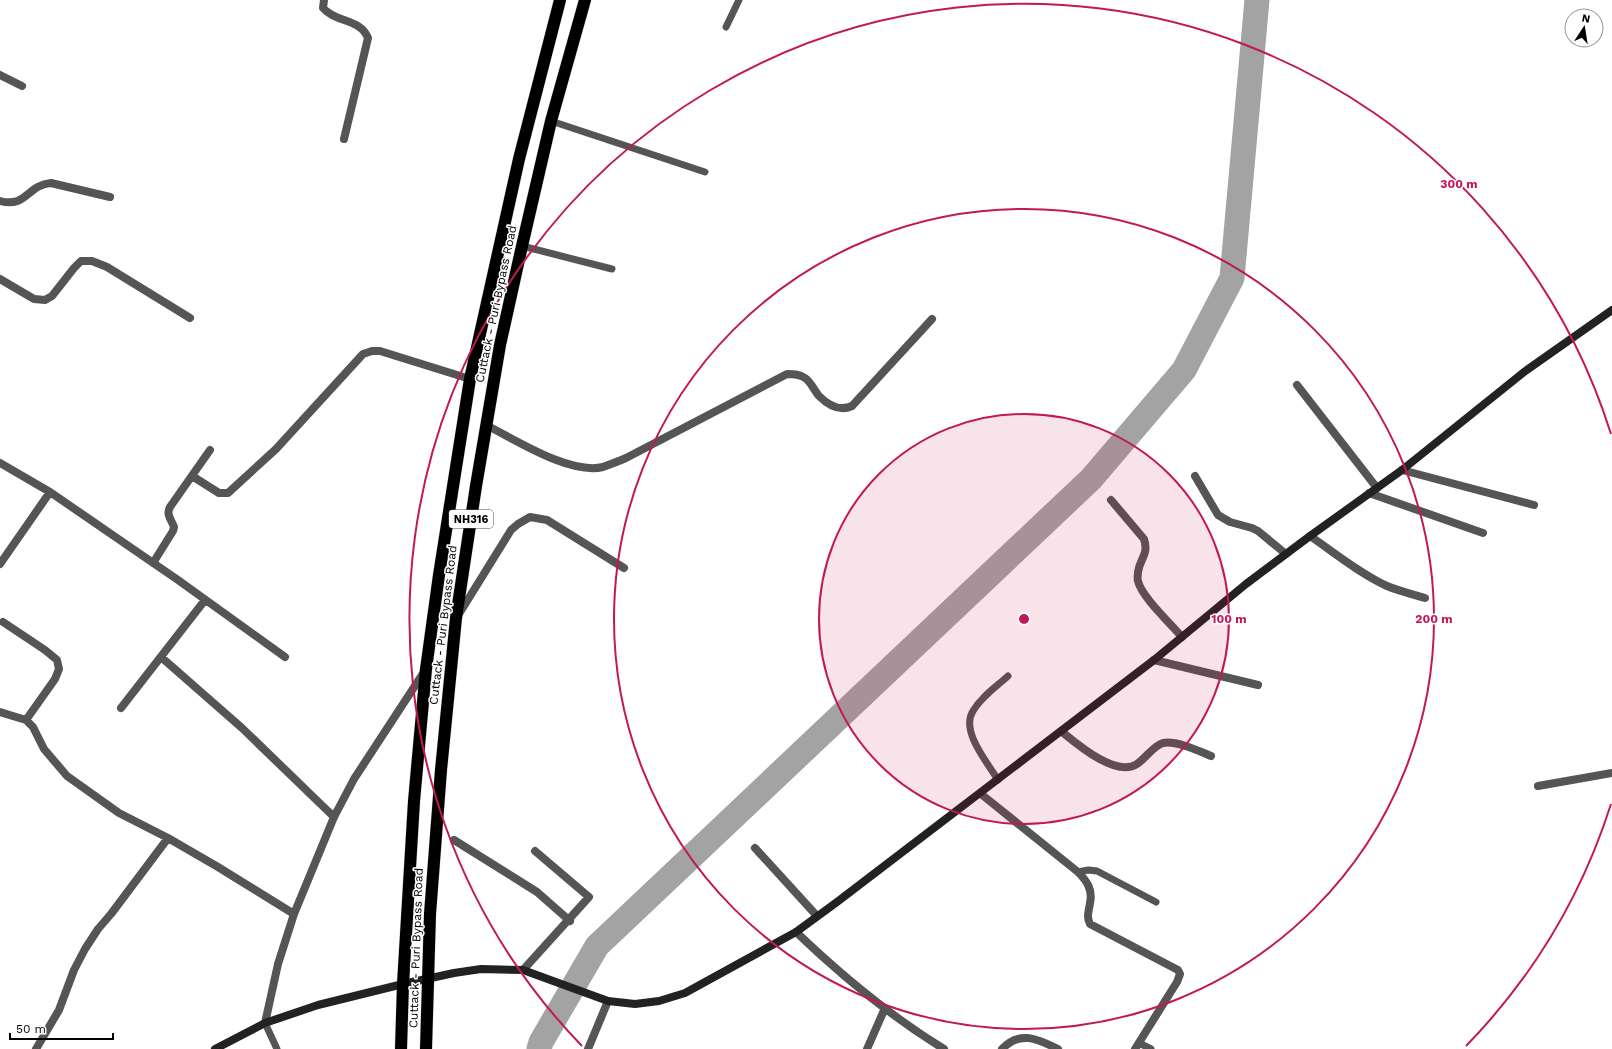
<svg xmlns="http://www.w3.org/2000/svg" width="1612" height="1049" viewBox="0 0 1612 1049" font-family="'Work Sans',sans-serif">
  <rect width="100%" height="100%" fill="#fff"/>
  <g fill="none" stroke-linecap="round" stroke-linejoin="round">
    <path stroke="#a3a3a3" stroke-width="25" d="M539,1049L541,1042L597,946L1091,479L1184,370L1232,278L1257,0"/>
    <defs>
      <path id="highway" d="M401,1049L403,984L414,801L426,669L439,575L470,379L519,159L560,0
        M426,1049L430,914L441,770L456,618L476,486L500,345L522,246L551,121L585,0"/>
    </defs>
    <use href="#highway" stroke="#dbdbdb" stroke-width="13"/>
    <path stroke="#555" stroke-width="7" d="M726,27L739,0
      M551,121L705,172
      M522,246L612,269
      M998,780C988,763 960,731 973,711C981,697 996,687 1008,676
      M1078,872L1088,870L1097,871L1156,902
      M265,1023L277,1049
      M1139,1043L1151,1049"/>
    <path stroke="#555" stroke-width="8" d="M324,0L323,8C336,23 360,18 368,38L344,139
      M0,75L22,86
      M0,201C27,208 27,185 51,183L110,197
      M0,279L34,299L45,300L52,296L74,268L81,261H92L107,267L190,318
      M1297,385L1377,488
      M486,425C516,440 570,475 603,467C611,464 619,461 626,458L787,374C793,374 799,374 805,378C811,382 814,390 819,396C828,405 839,412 852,406L932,319
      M0,463L50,492L178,580L285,657
      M1402,470L1534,505
      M192,476L219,493H228L276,449L363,354L372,351H380L470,379
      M1195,476L1218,515L1230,522L1252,528L1258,531L1286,554
      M1369,493L1483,533
      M1111,500L1144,539C1149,555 1140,558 1138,572C1138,574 1137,579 1138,581C1141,596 1171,624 1182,637
      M1310,536C1335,553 1359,573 1387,586C1399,591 1412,594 1425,598
      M153,563L173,531L174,527C171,519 166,515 170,507L210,450
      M0,564L50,492
      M459,614L511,530L518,524L530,517L547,520L624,568
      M3,622L45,650L57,660L59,669L55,679L26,720
      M161,657L242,728L334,817
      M1154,660L1258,685
      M121,708L205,600
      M0,712L26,720L33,727L44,749L67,776L119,813L168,838L218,867L294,914
      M1061,731C1077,744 1116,778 1137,764C1146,758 1153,746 1163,743C1176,740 1199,751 1211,756
      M1538,786L1612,773
      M981,794L1078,872C1087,881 1093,890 1090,903C1089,911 1086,916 1090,924L1178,970L1180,974L1177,982L1135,1049
      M454,840L537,892L570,921
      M755,848L817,916
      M796,932C841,975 890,1016 944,1049
      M523,970L589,897L535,851
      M265,1023L278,964L294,914L334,817L354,779L424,672
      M36,1049L59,1010L74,970L85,949L98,929L111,914L168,838
      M588,1049L608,1001
      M867,1049L885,1008
      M1002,1049C1020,1030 1038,1039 1058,1049"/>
    <path stroke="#222" stroke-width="8" d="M215,1049L265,1023L318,1005L403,984L454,973L481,969L523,970L608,1001L635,1004L659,1001L685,993L796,932L837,902L1154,660L1246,584L1310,536L1402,470L1524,372L1612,310"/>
    <use href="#highway" stroke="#000" stroke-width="12"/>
  </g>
  <circle cx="1024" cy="619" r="205" fill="#c2185b" fill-opacity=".12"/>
  <g fill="none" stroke="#c2185b" stroke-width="2">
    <circle cx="1024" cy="619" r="205"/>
    <circle cx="1024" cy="619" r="410"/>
    <path d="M1611 804A615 615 0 0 1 1466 1046M582 1046A615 615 0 1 1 1611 434"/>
  </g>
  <g text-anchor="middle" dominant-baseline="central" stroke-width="3" stroke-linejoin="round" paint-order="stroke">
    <rect fill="#fff" stroke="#4c4c4c" stroke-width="1" x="449" y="510" width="44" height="18" rx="3"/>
    <g font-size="11" font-weight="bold" fill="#000">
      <text x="471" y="519">NH316</text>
    </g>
    <g font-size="12" fill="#000" stroke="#fff">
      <text transform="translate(496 304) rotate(-78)">Cuttack - Puri Bypass Road</text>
      <text transform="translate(443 625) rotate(-83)">Cuttack - Puri Bypass Road</text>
      <text transform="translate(416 948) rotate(-88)">Cuttack - Puri Bypass Road</text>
    </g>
  </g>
  <circle cx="1024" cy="619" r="6" fill="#c2185b" stroke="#fff" stroke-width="2"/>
  <g font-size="12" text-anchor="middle" font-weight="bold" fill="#c2185b" stroke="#fff" stroke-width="3" stroke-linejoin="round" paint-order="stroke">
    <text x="1459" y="188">300 m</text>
    <text x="1229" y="623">100 m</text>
    <text x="1434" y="623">200 m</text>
  </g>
  <g transform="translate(1584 28) rotate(12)"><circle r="19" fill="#ffffff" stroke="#999999"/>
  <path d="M0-3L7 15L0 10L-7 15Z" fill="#000000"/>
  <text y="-6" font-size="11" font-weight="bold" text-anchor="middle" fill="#000000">N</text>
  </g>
  <path d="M10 1033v6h103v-6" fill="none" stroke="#000000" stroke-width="2"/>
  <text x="16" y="1033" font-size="12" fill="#000000" stroke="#ffffff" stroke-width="3" paint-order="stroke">50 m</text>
</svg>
